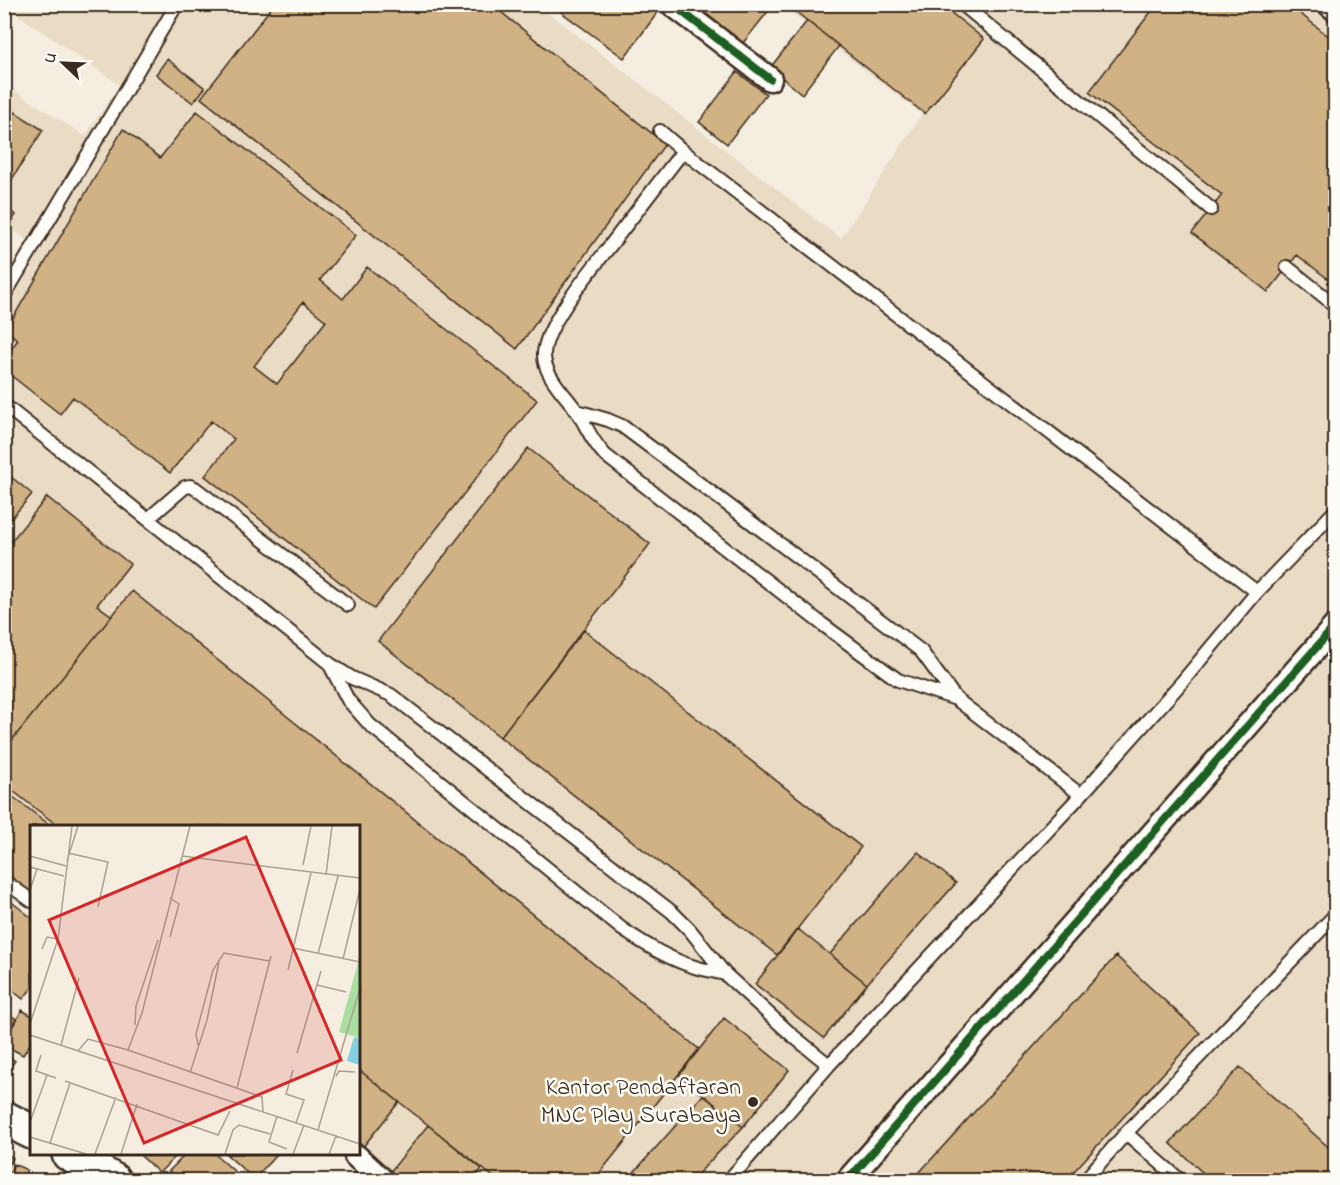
<svg xmlns="http://www.w3.org/2000/svg" width="1340" height="1185" viewBox="0 0 1340 1185" font-family="'Indie Flower',sans-serif">
  <rect width="100%" height="100%" fill="#f4ede0"/>
  <filter id="ink" filterUnits="userSpaceOnUse"><feTurbulence type="fractalNoise" baseFrequency=".0167" numOctaves="2"/><feDisplacementMap in="SourceGraphic" scale="12" xChannelSelector="R" yChannelSelector="G"/><feConvolveMatrix kernelMatrix="1 2 1 2 8 2 1 2 1" color-interpolation-filters="sRGB"/></filter>
  <g filter="url(#ink)">
    <path fill="#e9dbc4" d="M5,5H538L841,239L922,114L781,5H1335V1180H380L358,1154V826H32L5,884L4,280L27,240L5,224L4,84L85,136L120,85L5,6Z"/>
    <path fill="#d0b284" stroke="#3b2a1e" stroke-width="1.5" fill-rule="evenodd" d="M274,4H491L665,144L517,349L201,98Z
      M566,4H649L658,12L624,58L561,12Z
      M694,4H774L743,43Z
      M786,4H940L984,39L925,114Z
      M1157,4H1288L1336,42V285L1297,255L1268,292L1192,233L1222,195L1089,92Z
      M807,21L839,46L802,94L770,68Z
      M167,59L205,88L193,103L156,74Z
      M737,72L766,94L727,144L699,122Z
      M4,105L43,130L4,192Z
      M197,111L356,235L320,280L343,299L367,267L537,400L374,609L205,476L234,439L211,421L170,473L73,397L60,414L4,370V357L18,340L6,330L123,129L160,158ZM303,302L326,321L277,384L254,366Z
      M4,207L16,215L7,228L4,227Z
      M528,448L650,544L500,737L378,641Z
      M4,471L32,494L4,527Z
      M47,497L130,564L97,605L112,616L4,750V550Z
      M132,591L699,1049L594,1180H497L358,1069V826H58L4,784V750Z
      M584,630L861,847L777,955L500,737Z
      M4,790L51,826H32V898L4,877Z
      M918,852L956,883L867,984L830,954Z
      M4,896L32,918V988L23,999L4,984Z
      M798,929L867,984L824,1038L755,984Z
      M1116,956L1200,1033L1066,1180H925L918,1174Z
      M4,1010L16,1019L4,1034Z
      M22,1010L32,1016V1041L23,1055L4,1045V1041Z
      M724,1018L789,1070L743,1127L679,1075Z
      M4,1053L15,1061L4,1075Z
      M1240,1067L1336,1154V1180H1211L1170,1143Z
      M358,1069L399,1102L358,1153Z
      M703,1095L743,1127L692,1180H627Z
      M428,1125L482,1169L473,1180H388L385,1178Z
      M5,1153L13,1158L4,1173V1154Z
      M139,1154H178L159,1173Z
      M186,1154H215L244,1180H179L169,1171Z
      M226,1154H277L254,1179Z
      M14,1164L27,1170L21,1180H5Z"/>
    <g fill="none" stroke-linecap="round" stroke-linejoin="round">
      <defs>
        <path id="service" d="M962,4L1211,209
          M660,131L683,151L1257,592
          M683,151C660,181 636,212 613,242C594,267 545,324 544,354C543,375 567,396 578,413C588,429 591,440 605,455L822,624L898,680L956,699
          M1287,267L1336,306
          M4,296L177,4
          M4,405L330,664L352,678L391,695L672,912L690,930L725,974L793,1036L829,1065
          M577,411L608,420L622,426L751,522L921,651L956,699L1081,795
          M148,519L185,487L190,486L195,488L348,605
          M330,665L348,700L370,725L622,929C646,945 670,960 698,968C707,970 716,972 725,974
          M4,881L32,901
          M1126,1133L1180,1180
          M729,1180L829,1065L1081,795L1182,682L1257,592L1336,510
          M1085,1180L1126,1133L1336,914"/>
        <path id="minor" d="M672,4L770,79
          M1329,4L1336,10
          M356,1156L382,1180
          M848,1180L1336,625"/>
        <path id="secondary" d="M4,1118L32,1132
          M69,1154L113,1180"/>
      </defs>
      <use href="#service" stroke="#3b2a1e" stroke-width="16"/>
      <use href="#minor" stroke="#3b2a1e" stroke-width="27"/>
      <use href="#secondary" stroke="#3b2a1e" stroke-width="38"/>
      <use href="#service" stroke="#fdfcf7" stroke-width="12"/>
      <use href="#minor" stroke="#fdfcf7" stroke-width="22"/>
      <use href="#secondary" stroke="#fdfcf7" stroke-width="33"/>
      <defs>
        <path id="cycleway" d="M672,4L770,79
          M848,1180L1336,625"/>
      </defs>
      <use href="#cycleway" stroke="#fdfcf7" stroke-width="11"/>
      <use href="#cycleway" stroke="#1b5e20" stroke-width="8"/>
    </g>
  </g>
  <circle fill="#3b2a1e" stroke="#fdfcf7" stroke-width="2" cx="753" cy="1102" r="6"/>
  <g text-anchor="middle" dominant-baseline="central" stroke-width="5" stroke-linejoin="round" paint-order="stroke">
    <g font-size="24" fill="#3b2a1e" stroke="#fdfcf7" text-anchor="end">
      <text x="741" y="1088">Kantor Pendaftaran<tspan x="741" dy="28">MNC Play Surabaya</tspan></text>
    </g>
  </g>
  <g transform="translate(30 825)">
    <rect width="330" height="330" fill="#f4ede0"/>
    <path d="M330,130V213L309,207Z" fill="#aadfa1"/>
    <path d="M324,212L330,213V240L317,236Z" fill="#82d0df"/>
    <path fill="none" stroke="#aa9f92" stroke-width="1.5" d="M38,28L78,37L68,82M0,31L36,41M152,31L330,53M37,36L48,1M273,40L281,1M0,42L34,51M296,50L302,1M0,65L7,44M140,112L149,79L140,73M263,123L330,137M12,124L17,112L28,114M288,129L308,51M313,134L330,64M258,145L281,48M287,160L316,167M0,199L28,114L42,1M105,200L106,181L128,115M0,210L330,319M31,220L49,153M168,220L166,209L183,145L194,128L239,136M98,225L112,188L160,1M48,226L58,214L98,225L232,272L233,287M267,228L291,146M11,230L6,246L26,253M263,245L256,269L274,275L266,298M160,248L177,195L189,137M306,251L309,246L325,247M35,256L188,310L200,286M207,263L241,131M247,291L239,317L257,324M0,297L17,250M288,305L330,163M0,312L56,329M20,318L40,258M65,329L86,272M91,329L107,279M195,329L203,305L209,300L240,309M263,329L274,300M299,329L306,311"/>
    <path fill="#d62828" fill-opacity="0.15" stroke="#d62828" stroke-width="3" d="M216,12L311,235L114,318L19,95Z"/>
    <rect width="330" height="330" fill="none" stroke="#3b2a1e" stroke-width="3"/>
  </g>
  <rect width="1340" height="1185" fill="none" stroke="#fdfcf7" stroke-width="24"/>
  <rect x="12" y="12" width="1316" height="1161" fill="none" stroke="#3b2a1e" stroke-width="2" filter="url(#ink)"/>
  <g transform="translate(63 63) rotate(293)" stroke="#fdfcf7" stroke-width="4.5" paint-order="stroke">
  <path d="M0-4.5L10 22L0 15L-10 22Z" fill="#3b2a1e"/>
  <text y="-9" font-size="16" font-weight="bold" text-anchor="middle" fill="#3b2a1e">U</text>
  </g>
</svg>
